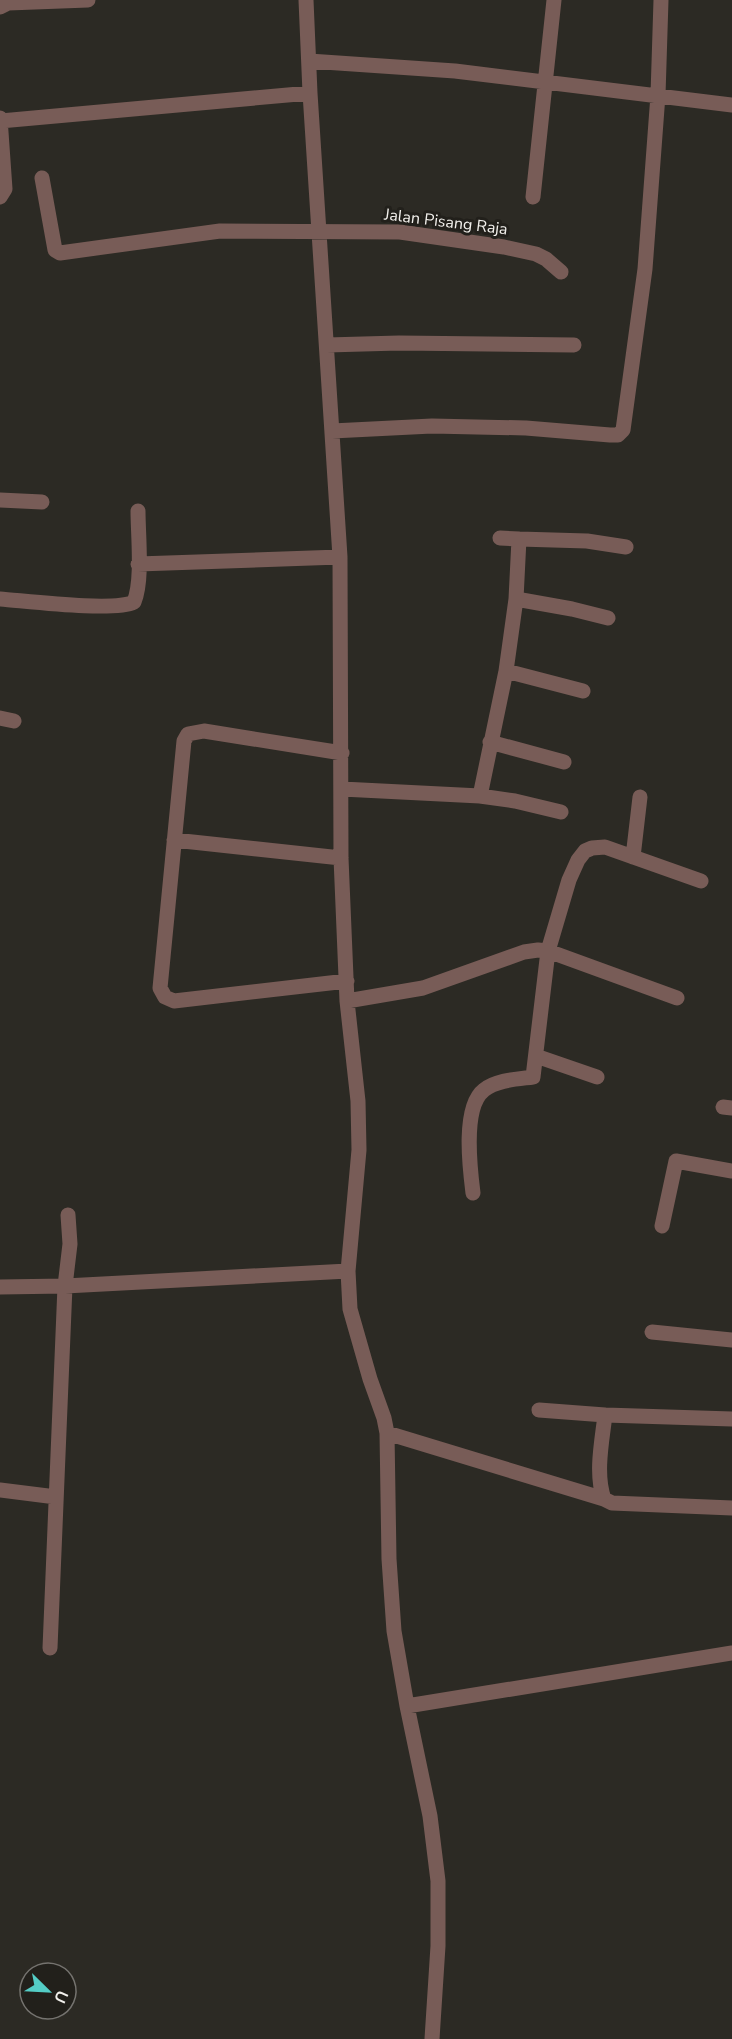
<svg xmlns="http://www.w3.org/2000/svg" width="732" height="2039" viewBox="0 0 732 2039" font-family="'Nunito Sans',sans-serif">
  <rect width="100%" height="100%" fill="#2c2a24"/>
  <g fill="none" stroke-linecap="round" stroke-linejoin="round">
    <path stroke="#785c57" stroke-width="15" d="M306,0L310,93L340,557L341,858L347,1001L358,1101L359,1150L348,1271L350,1309L370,1379L384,1418L387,1433L389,1559L394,1631L407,1706L430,1816L438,1881V1946L432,2039
      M0,7L8,3L88,0
      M309,61L455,71L732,105
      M0,118L5,189L0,197
      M0,121L310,93
      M42,178L55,250L60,253L220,231L400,232L504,247L536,254L546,259L561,272
      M533,197L554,0
      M327,345L399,343L574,345
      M332,431L432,426L526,428L610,435H618L623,430L645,269L658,95L661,0
      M0,500L42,502
      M500,538L519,539
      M138,564L340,557
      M0,599C27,601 114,612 134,602C143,581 138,535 138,511
      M516,599L572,609L608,618
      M506,671L583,691
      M0,718L14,721
      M490,742L564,762
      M342,753L204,731L188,734L184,741L160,988L165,997L174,1001L347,981
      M342,789L480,796L515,801L561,812
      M480,796L506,671L516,599L519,539L587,541L626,547
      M174,840L341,858
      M633,857L640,797
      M347,1001L423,988L524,952L538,950L548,951L677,998
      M536,1056L597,1077
      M723,1107L732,1108
      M473,1193C470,1169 462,1107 484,1090C496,1080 518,1079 533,1077L548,951L569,880L578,860L585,851L592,848L605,847L701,881
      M662,1226L676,1161L732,1171
      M0,1287L65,1286L348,1271
      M652,1332L732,1340
      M539,1410L605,1415
      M732,1419L605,1415C602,1441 595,1474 604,1499L612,1503L732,1508
      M387,1433L604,1499
      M0,1490L56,1497
      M50,1648L65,1286L70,1244L68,1215
      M407,1706L732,1653"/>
  </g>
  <g text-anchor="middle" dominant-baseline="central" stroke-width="6" stroke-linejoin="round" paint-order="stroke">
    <g font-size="16" fill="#f2f0ec" stroke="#22201b">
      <text transform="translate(446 222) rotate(7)">Jalan Pisang Raja</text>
    </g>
  </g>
  <g transform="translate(48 1991) rotate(114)"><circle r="28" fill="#22201b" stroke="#75736f" stroke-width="1.5"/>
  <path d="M0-4.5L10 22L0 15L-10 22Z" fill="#54cdc6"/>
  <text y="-9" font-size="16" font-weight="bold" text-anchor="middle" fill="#f2f0ec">U</text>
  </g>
</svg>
